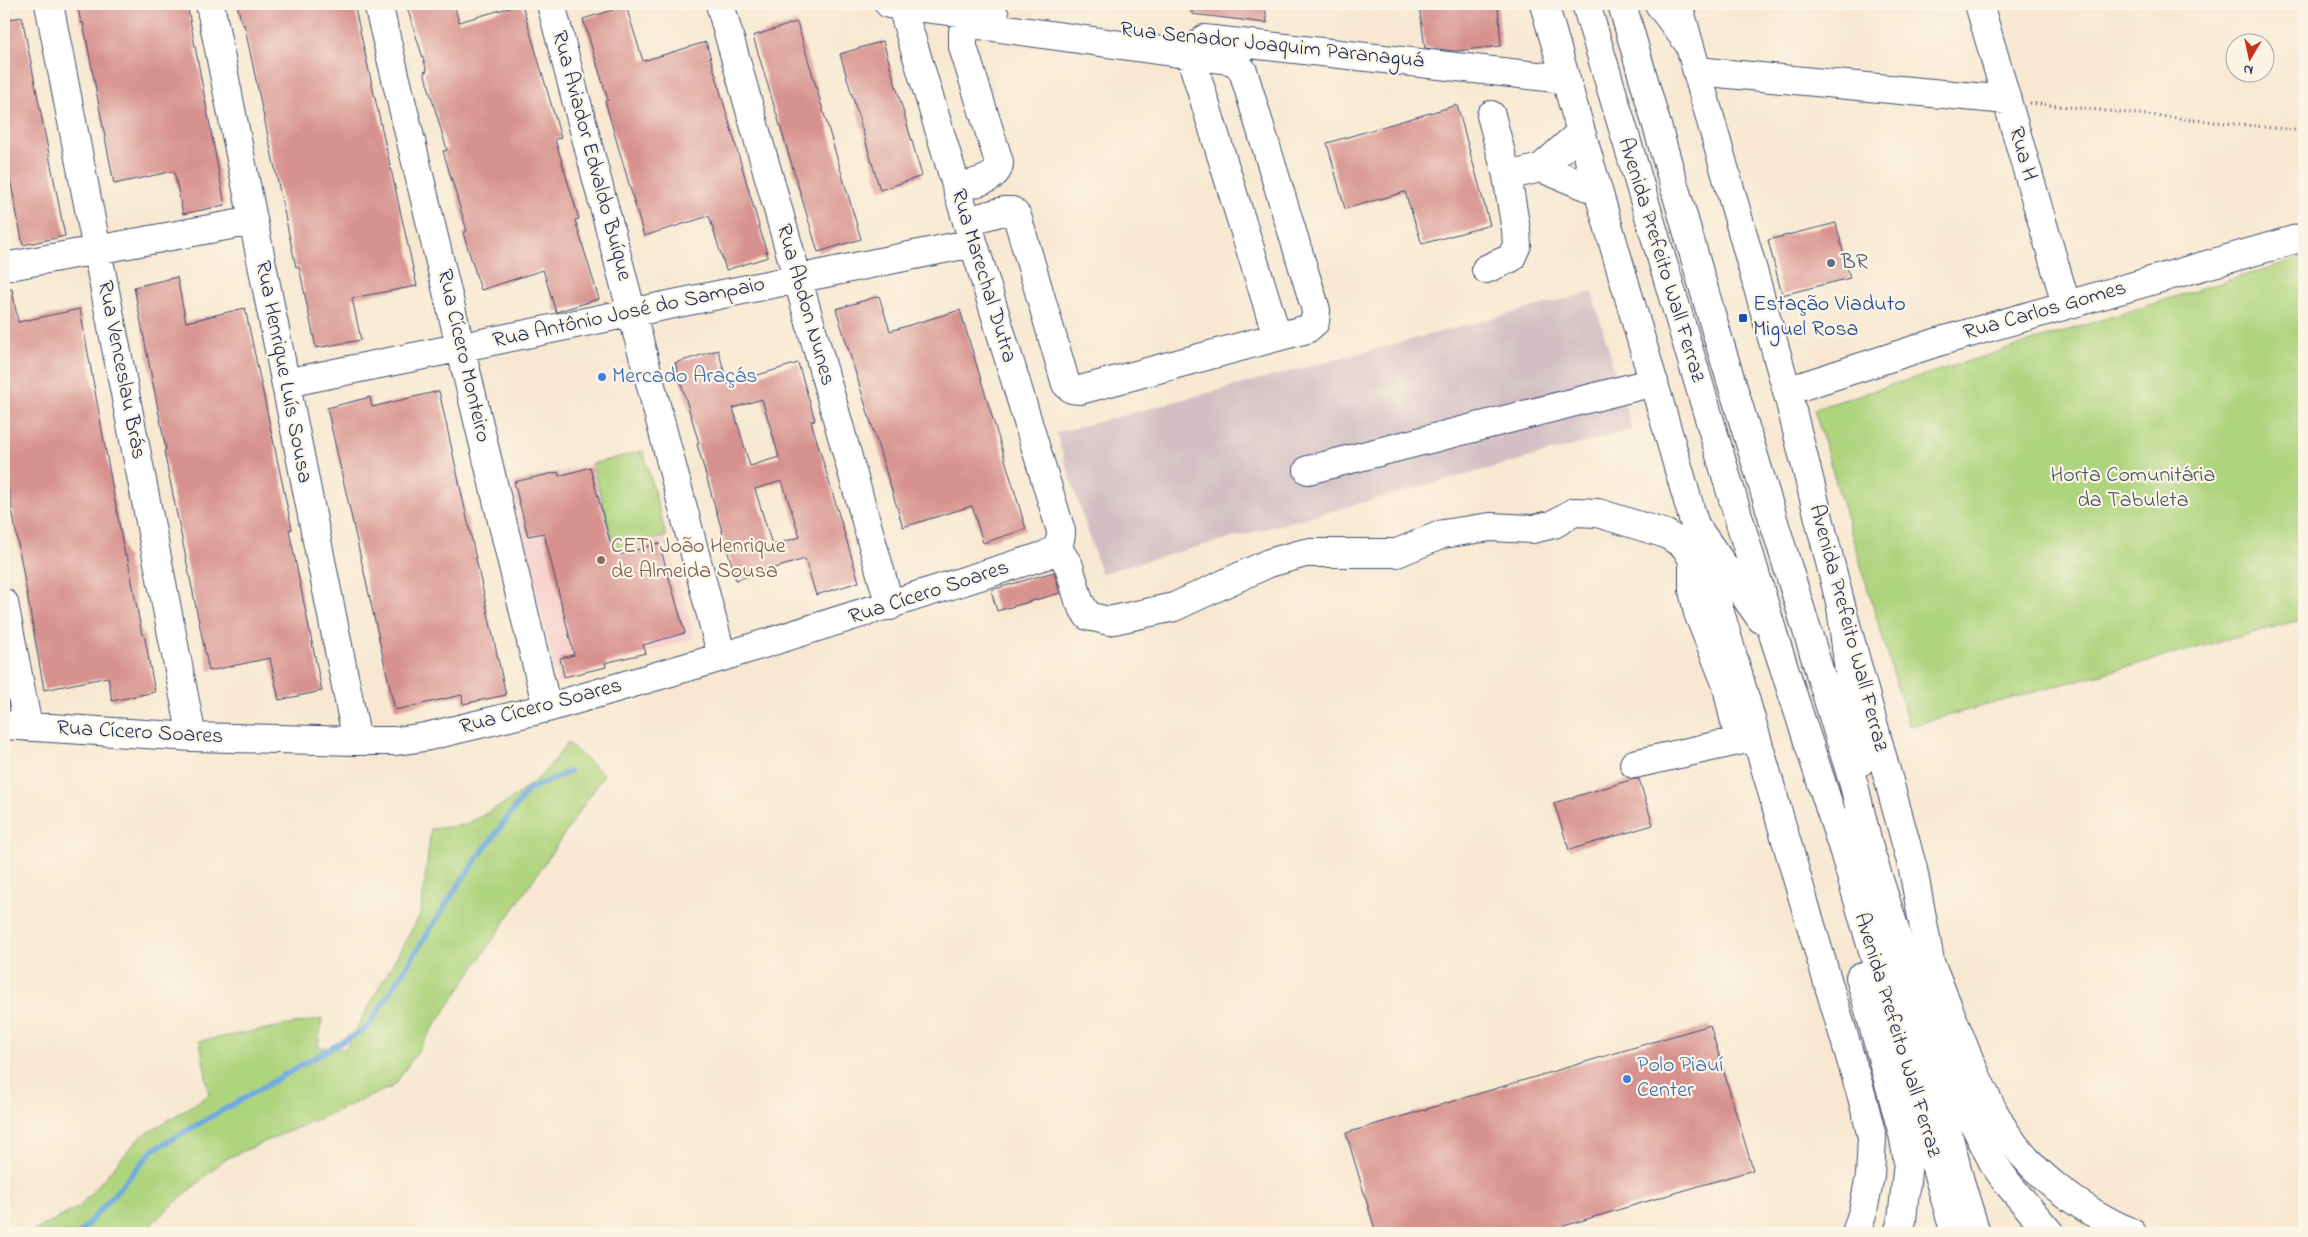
<svg xmlns="http://www.w3.org/2000/svg" width="2308" height="1237" viewBox="0 0 2308 1237" font-family="'Indie Flower',sans-serif">
  <rect width="100%" height="100%" fill="#fcf5e5"/>
  <filter id="ink" filterUnits="userSpaceOnUse"><feTurbulence type="fractalNoise" baseFrequency=".02" numOctaves="2"/><feDisplacementMap in="SourceGraphic" scale="10" xChannelSelector="R" yChannelSelector="G"/><feConvolveMatrix kernelMatrix="1 2 1 2 8 2 1 2 1" color-interpolation-filters="sRGB"/></filter>
  <filter id="wash" filterUnits="userSpaceOnUse"><feTurbulence type="fractalNoise" baseFrequency=".0096" numOctaves="4" result="noise"/><feDisplacementMap in="SourceGraphic" scale="20" xChannelSelector="R" yChannelSelector="G"/><feGaussianBlur stdDeviation="1.12" result="paint"/><feColorMatrix in="noise" values="0 0 0 0 0 0 0 0 0 0 0 0 0 0 0 0 0 1.4 0 .05"/><feComposite in="paint" operator="in"/></filter>
  <g filter="url(#wash)">
    <rect width="100%" height="100%" fill="#f8e8d1"/>
    <path fill="#f7d0cd" d="M644,450L694,637L558,683L511,483Z"/>
    <path fill="#d2bec3" d="M1592,292L1632,430L1101,573L1056,433Z"/>
    <path fill="#afd47e" stroke="#65826e" d="M2304,257V619L1909,726L1814,409Z
      M643,451L666,536L615,550L592,464Z
      M4,668L13,714L4,713Z
      M568,743L604,775L394,1086L225,1159L152,1223L151,1233H30L79,1207L139,1138L209,1095L200,1041L322,1019L318,1047L345,1049L421,913L431,829L465,825L509,801L542,775Z"/>
    <g fill="none" stroke-linecap="round" stroke-linejoin="round">
      <path stroke="#6eaadf" stroke-width="5.5" d="M80,1233L153,1150L368,1027L463,878L528,790L569,772"/>
    </g>
    <g id="blocks">
      <path fill="#d7918e" fill-rule="evenodd" d="M77,4H187L225,205L183,214L174,171L114,184L83,22L81,23Z
        M237,4H354L417,286L352,298L361,340L316,348L299,267H296L244,24L242,25Z
        M406,4H454L459,22L522,4L561,138L555,139L579,219L575,220L599,299L556,312L543,270L481,290L463,233L467,231L443,151L447,150L424,72L427,71Z
        M1192,4H1265L1267,23L1192,14Z
        M1419,4H1498L1501,46L1456,51L1425,48Z
        M626,6L643,61L706,42L768,257L726,270L709,216L644,236L605,101L608,100L583,19Z
        M22,17L65,236L23,245L4,148V20Z
        M797,22L861,239L818,252L753,36Z
        M883,41L922,176L880,190L840,54Z
        M1457,105L1490,225L1422,244L1405,192L1345,209L1327,143Z
        M1836,223L1850,278L1782,295L1768,240Z
        M177,277L186,322L245,308L292,529L289,530L322,691L279,700L270,658L209,671L164,451L166,450L134,287Z
        M12,289L18,322L80,309L125,556L127,555L142,635L144,634L155,692L112,701L108,677L44,690L4,464V290Z
        M879,296L890,331L960,310L1026,529L983,543L972,506L903,527L836,309Z
        M718,350L728,384L798,363L815,420L811,421L859,582L816,595L805,559L736,580L697,444L699,443L675,363ZM762,399L779,457L750,466L733,408ZM782,481L800,537L772,545L755,489Z
        M439,391L506,695L463,704L462,695L395,710L327,408L370,397L372,407Z
        M590,467L613,553L619,551L620,555L659,543L685,633L643,645L646,653L605,663L606,667L564,677L560,658L574,655L544,533L528,536L514,482L558,472L559,476Z
        M1054,572L1060,593L997,611L991,590Z
        M1634,779H1639L1653,825L1569,850L1554,803Z
        M1710,1025L1753,1170L1540,1233H1376L1346,1133Z"/>
    </g>
  </g>
  <g filter="url(#ink)">
    <use href="#blocks" fill-opacity="0" stroke="#3c4b6f" stroke-width="1"/>
    <g fill="none" stroke-linecap="round" stroke-linejoin="round">
      <defs>
        <path id="minor" d="M49,4L192,737
          M210,4L357,741
          M378,4L547,708
          M551,4L722,657
          M720,4L890,606
          M889,4L995,16
          M1979,4L2066,304
          M1204,39L1565,79
          M1190,54L1277,336
          M1697,71L2007,100
          M1541,168L1596,190
          M1507,176L1541,168L1580,133
          M957,188C971,183 999,181 999,162L963,47V31L970,26L979,25L1235,61L1243,71L1316,310L1315,322L1307,329L1080,390L1072,389L1066,384L1017,216L1012,211H1004L967,221
          M4,267L253,221
          M1486,269L1511,258L1517,245L1516,230L1507,176L1491,115
          M286,383L973,243
          M1787,391L1938,342L2304,237
          M1308,470L1654,382
          M1057,547L1069,566L1079,601L1088,616L1109,621L1174,607L1269,563L1305,553H1397L1443,534L1490,527L1533,529L1554,524L1574,512L1598,513L1666,534L1685,546L1693,560V590L1698,613L1726,683L1739,740
          M4,603L28,727
          M4,725L192,737L357,741H396L425,737L547,708L722,657L1043,556C1056,551 1061,545 1061,531L901,4
          M1634,764L1756,737"/>
        <path id="major" d="M1544,4L1804,902L1862,1097L1872,1137L1870,1176L1863,1211L1856,1233
          M1678,4L1787,391L1841,606L1913,869L1944,1036L1967,1110L1994,1164L2009,1185L2050,1233"/>
        <path id="highway" d="M1586,4L1774,637L1844,852L1955,1233
          M1622,4L1718,338L1854,785L1869,848L1901,949L1960,1181L1976,1233
          M1659,4L1689,44
          M1697,528L1761,619
          M1841,606L1860,762
          M1932,967C1954,1020 1973,1076 2001,1125C2030,1174 2081,1210 2132,1233
          M1860,977L1903,1134L1908,1162L1902,1220L1898,1233"/>
      </defs>
      <use href="#minor" stroke="#3c4b6f" stroke-width="30"/>
      <use href="#major" stroke="#3c4b6f" stroke-width="30"/>
      <use href="#highway" stroke="#3c4b6f" stroke-width="30"/>
      <path stroke="#3c4b6f" stroke-width="3" stroke-dasharray="1 4" stroke-linecap="butt" d="M2030,103L2304,131"/>
      <use href="#minor" stroke="#fff" stroke-width="28"/>
      <use href="#major" stroke="#fff" stroke-width="28"/>
      <use href="#highway" stroke="#fff" stroke-width="28"/>
    </g>
  </g>
  <circle fill="#5c6f8a" stroke="#fcf5e5" stroke-width="2" cx="1831" cy="263" r="5"/>
  <rect fill="#1a4fb4" stroke="#fcf5e5" stroke-width="2" x="1738" y="313" width="10" height="10" rx="2.5"/>
  <g fill="#3f7fe0" stroke="#fcf5e5" stroke-width="2">
    <circle cx="602" cy="377" r="5"/>
    <circle cx="1627" cy="1079" r="5"/>
  </g>
  <circle fill="#8d6e63" stroke="#fcf5e5" stroke-width="2" cx="601" cy="560" r="5"/>
  <g text-anchor="middle" dominant-baseline="central" stroke-width="4.5" stroke-linejoin="round" paint-order="stroke">
    <g font-size="22" fill="#1b2f5e" stroke="#fcf5e5">
      <text transform="translate(1272 46) rotate(6)">Rua Senador Joaquim Paranaguá</text>
      <text transform="translate(2022 154) rotate(74)">Rua H</text>
      <text transform="translate(591 156) rotate(75)">Rua Aviador Edvaldo Buíque</text>
      <text transform="translate(1661 260) rotate(73)">Avenida Prefeito Wall Ferraz</text>
      <text transform="translate(983 276) rotate(73)">Rua Marechal Dutra</text>
      <text transform="translate(805 305) rotate(74)">Rua Abdon Nunes</text>
      <text transform="translate(2045 311) rotate(-16)">Rua Carlos Gomes</text>
      <text transform="translate(629 313) rotate(-12)">Rua Antônio José do Sampaio</text>
      <text transform="translate(463 356) rotate(77)">Rua Cícero Monteiro</text>
      <text transform="translate(121 370) rotate(79)">Rua Venceslau Brás</text>
      <text transform="translate(283 372) rotate(79)">Rua Henrique Luís Sousa</text>
      <text transform="translate(929 593) rotate(-18)">Rua Cícero Soares</text>
      <text transform="translate(1848 628) rotate(75)">Avenida Prefeito Wall Ferraz</text>
      <text transform="translate(541 707) rotate(-15)">Rua Cícero Soares</text>
      <text transform="translate(140 733) rotate(3)">Rua Cícero Soares</text>
      <text transform="translate(1897 1035) rotate(73)">Avenida Prefeito Wall Ferraz</text>
    </g>
    <g font-size="22" fill="#4e5e75" stroke="#fcf5e5" text-anchor="start">
      <text x="1841" y="263">BR</text>
    </g>
    <g font-size="22" fill="#164399" stroke="#fcf5e5" text-anchor="start">
      <text x="1753" y="305">Estação Viaduto<tspan x="1753" dy="25">Miguel Rosa</tspan></text>
    </g>
    <g font-size="22" fill="#366cbe" stroke="#fcf5e5" text-anchor="start">
      <text x="612" y="377">Mercado Araçás</text>
      <text x="1637" y="1066">Polo Piauí<tspan x="1637" dy="25">Center</tspan></text>
    </g>
    <g font-size="22" fill="#405866" stroke="#fcf5e5">
      <text x="2133" y="476">Horta Comunitária<tspan x="2133" dy="25">da Tabuleta</tspan></text>
    </g>
    <g font-size="22" fill="#785e54" stroke="#fcf5e5" text-anchor="start">
      <text x="611" y="547">CETI João Henrique<tspan x="611" dy="25">de Almeida Sousa</tspan></text>
    </g>
  </g>
  <rect width="2308" height="1237" fill="none" stroke="#fcf5e5" stroke-width="20"/>
  <g transform="translate(2250 58) rotate(189)"><circle r="24" fill="#fcf5e5" stroke="#a2a6af"/>
  <path d="M0-4L9 19L0 12L-9 19Z" fill="#c8321e"/>
  <text y="-8" font-size="14" font-weight="bold" text-anchor="middle" fill="#1b2f5e">N</text>
  </g>
</svg>
